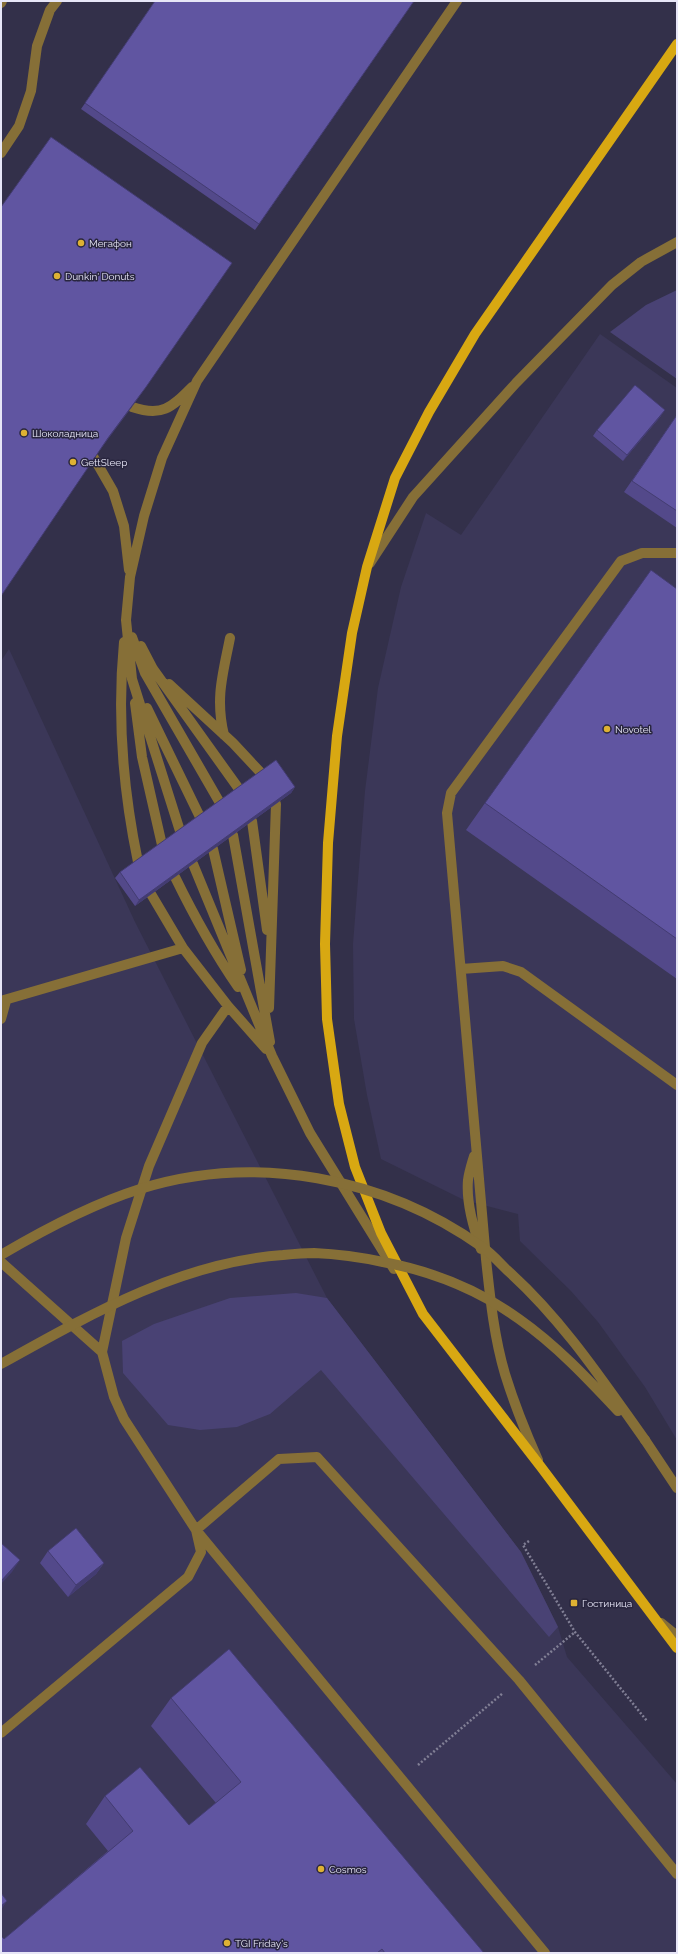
<svg xmlns="http://www.w3.org/2000/svg" width="678" height="1954" viewBox="0 0 678 1954" font-family="Raleway,sans-serif">
  <rect width="100%" height="100%" fill="#33304a"/>
  <path fill="#3b3758" d="M600,334L677,388V1440L645,1387L598,1322L571,1291L520,1241L518,1214L464,1200L381,1159L367,1095L354,1019L353,944L365,791L378,688L401,587L426,513L461,535Z
    M9,649L135,922L327,1298L521,1552L558,1627L567,1657L677,1784V1953H1V661Z"/>
  <path fill="#494274" d="M677,290V379L610,332L646,305Z
    M296,1293L327,1298L521,1552L558,1627L549,1637L321,1370L270,1414L237,1427L200,1430L168,1425L123,1373L122,1341L154,1324L230,1298Z"/>
  <g fill="none" stroke-linecap="round" stroke-linejoin="round">
    <path stroke="#817f95" stroke-width="2.5" stroke-dasharray="2 2" stroke-linecap="butt" d="M529,1541L523,1545L575,1632L647,1721
      M535,1665L575,1632
      M418,1765L503,1693"/>
    <path stroke="#866f37" stroke-width="10" d="M1,3L2,1
      M1,153L19,126L31,91L37,46L50,10L57,1
      M132,407C162,417 171,408 192,387
      M94,458L113,491L124,526L129,570
      M370,563L413,497L516,383L612,285L641,262L677,242
      M132,637L145,673L220,803
      M124,642C117,715 123,790 138,862
      M141,646L153,669L239,789
      M169,684L233,743L261,773
      M135,703L142,757L162,845
      M147,708L200,817
      M224,735C215,698 223,674 230,638
      M252,821L267,930
      M180,831L132,679L126,620L130,577L144,516L162,458L197,381L457,1
      M233,835L270,1042
      M213,849L241,970
      M193,864L272,1056L310,1133L394,1269
      M175,877C194,916 214,952 238,987
      M151,894L183,948L228,1006L266,1049
      M461,969L503,966L521,972L677,1085
      M1,1001L183,948
      M269,1008L276,804
      M1,1019L6,1001
      M474,1156C472,1163 469,1172 468,1180C466,1203 473,1227 481,1249
      M1,1262L102,1352L126,1238L149,1166L202,1043L228,1006
      M645,1440L677,1488
      M538,1460C525,1431 514,1403 505,1374C494,1337 490,1297 486,1259L447,813L451,793L621,561L642,553H677
      M661,1623L677,1636
      M1,1733L188,1577L201,1552L196,1530L124,1419L114,1397L102,1352
      M545,1953L196,1530L279,1459L317,1457L519,1680L677,1874"/>
    <path stroke="#d8a812" stroke-width="10" d="M677,44L475,334L429,412L395,478L367,567L352,633L337,736L328,843L325,944L327,1019L339,1104L355,1167L381,1233L423,1314L541,1467L677,1648"/>
    <path stroke="#866f37" stroke-width="10" d="M1,1255C45,1229 92,1204 140,1189C255,1153 384,1177 482,1247C491,1253 499,1262 507,1270C562,1319 603,1381 645,1440
      M1,1364C89,1315 181,1262 283,1255C293,1254 304,1253 314,1253C337,1254 360,1257 383,1262C431,1271 479,1290 519,1319C556,1345 587,1378 618,1411"/>
  </g>
  <path fill="#53498a" d="M155,1H414L255,230L81,109Z
    M677,415V528L624,492Z
    M661,416L623,461L593,436L597,430Z
    M677,589V979L466,830L485,803Z
    M295,787L291,793L135,906L115,878L120,872Z
    M48,1551L104,1563L96,1574L68,1597L40,1563Z
    M171,1698L484,1953H1L4,1939L108,1851L86,1824L105,1796L189,1825L216,1803L151,1726Z"/>
  <path fill="#433c71" d="M146,387L132,407L94,458L108,438Z
    M665,410L661,416L623,461L627,455Z
    M295,787L291,793L135,906L139,900Z
    M20,1560L12,1572L1,1584V1581Z
    M104,1563L96,1574L68,1597L76,1585Z
    M7,1901L1,1910V1906Z"/>
  <path fill="#6055a1" stroke="#433c71" d="M155,1H414L259,224L85,103Z
    M51,137L232,263L146,387L108,438L1,596V207Z
    M635,385L665,410L627,455L597,430Z
    M677,415V511L632,481Z
    M651,570L677,589V939L485,803Z
    M276,760L295,787L139,900L120,872Z
    M76,1528L104,1563L76,1585L48,1551Z
    M1,1543L20,1560L1,1581Z
    M229,1649L484,1953H385L382,1949L377,1953H1V1936L4,1939L133,1831L105,1796L140,1767L189,1825L241,1782L171,1698Z
    M1,1893L7,1901L1,1906Z"/>
  <g fill="#deb133" stroke="#29263f" stroke-width="1.5">
    <circle cx="81" cy="243" r="4"/>
    <circle cx="57" cy="276" r="4"/>
    <circle cx="24" cy="433" r="4"/>
    <circle cx="73" cy="462" r="4"/>
    <circle cx="607" cy="729" r="4"/>
    <rect x="570" y="1599" width="8" height="8" rx="2"/>
    <circle cx="321" cy="1869" r="4"/>
    <circle cx="227" cy="1943" r="4"/>
  </g>
  <g text-anchor="middle" dominant-baseline="central" stroke-width="3" stroke-linejoin="round" paint-order="stroke">
    <g font-size="10" fill="#e7e6f7" stroke="#29263f" text-anchor="start">
      <text x="89" y="243">Мегафон</text>
      <text x="65" y="276">Dunkin' Donuts</text>
      <text x="32" y="433">Шоколадница</text>
      <text x="81" y="462">GettSleep</text>
      <text x="615" y="729">Novotel</text>
      <text x="582" y="1603">Гостиница</text>
      <text x="329" y="1869">Cosmos</text>
      <text x="235" y="1943">TGI Friday's</text>
    </g>
  </g>
  <rect width="678" height="1954" fill="none" stroke="#e7e6f7" stroke-width="4"/>
</svg>
